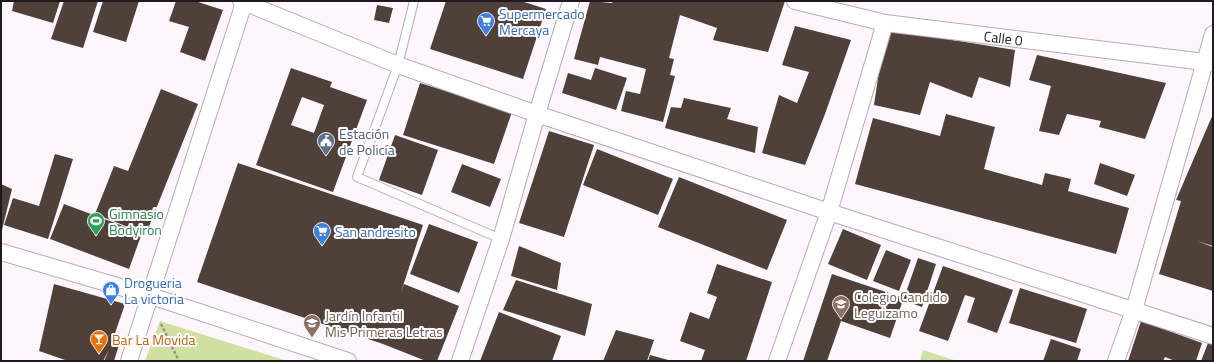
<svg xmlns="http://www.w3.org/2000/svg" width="1214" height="362" viewBox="0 0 1214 362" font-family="'Titillium Web',sans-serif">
  <rect width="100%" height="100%" fill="#fdf7fd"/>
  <path fill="#d0e0a0" d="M160,321L287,361H288H145Z
    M923,350L957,361H920Z"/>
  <path fill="#50403a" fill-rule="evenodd" d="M14,1H60L53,23L12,11Z
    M64,1H98L83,48L51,39Z
    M103,1H139L126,42L93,32Z
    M176,1H195L223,10L205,61L180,52L189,27L169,21Z
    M446,1H521L546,9L523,79L430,49Z
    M590,1L612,3L613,1H785L768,52L713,40L717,28L680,15L669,58L674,59L670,75L675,76L663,122L621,111L626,91L640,94L646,69L600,57L598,65L574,59Z
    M377,5L393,8L389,23L374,20Z
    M886,25L940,38L1015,50L1010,87L979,77L972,98L930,82L920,115L874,105Z
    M795,26L851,40L825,114L805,165L762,153L779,95L797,103L809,72L782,65Z
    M1037,55L1166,83L1145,139L1099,127L1101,121L1067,114L1059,135L1039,131L1051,86L1029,80Z
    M291,68L332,82L330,87L367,100L333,192L256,165ZM302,97L324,105L314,133L291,125Z
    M595,68L627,78L616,110L562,93L568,73L591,80Z
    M420,83L512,112L494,164L403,135Z
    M161,89L198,104L146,234L95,214L114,166L128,171Z
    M684,98L731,108L727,119L758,127L755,153L665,128L671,107L681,108Z
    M946,114L995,127L984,169L1042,185L1045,173L1071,179L1068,191L1129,208L1116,254L855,184L873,118L940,136Z
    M1213,114V246L1197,241L1213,247V291L1159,274L1181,201L1176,200Z
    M549,131L594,145L564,237L519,223Z
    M395,135L438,150L422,195L379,180Z
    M597,149L673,179L658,215L583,185Z
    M55,154L73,159L48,239L4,225L13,198L39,206Z
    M238,163L423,225L401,292L404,284L459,306L437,361H426L383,344L197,282Z
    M1100,163L1135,175L1127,196L1094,184Z
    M462,164L501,179L490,207L451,192Z
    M679,177L787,220L767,270L658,227Z
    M1,184L12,189L2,230H1Z
    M64,204L142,233L129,269L50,239Z
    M429,224L478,242L459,293L410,274Z
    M843,229L881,245L867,280L828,264Z
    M519,246L561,263L557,290L511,276Z
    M886,250L911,260L899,291L873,281Z
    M918,258L936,264L922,307L903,300L890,338L841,321L827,361H803L832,274L904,298Z
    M717,264L772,282L746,361H701L705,350L680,341L690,312L709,319L717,297L707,293Z
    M943,266L1013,290L997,333L967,322L975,298L965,295L948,341L919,331Z
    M516,280L592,304L585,336L503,310Z
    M54,284L125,304L111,345H119L114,361H104L109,350L103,361H68L39,351Z
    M1020,288L1087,309L1076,343L1009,323Z
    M499,312L561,336L552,361H480Z
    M1141,321L1202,343L1196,361H1175L1165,357L1163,361H1128Z
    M616,330L654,340L647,361H603Z
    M1210,338L1213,339V361H1201Z
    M1051,339L1081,349L1077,361H1043Z
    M650,355L672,361H648Z"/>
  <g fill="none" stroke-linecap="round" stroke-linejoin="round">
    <defs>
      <path id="service" d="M414,1L398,65L357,177L501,239"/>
      <g id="minor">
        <path d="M241,1L398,65L537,114L829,212L1213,336"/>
        <path id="s1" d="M795,1L885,23L1213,63"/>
        <path d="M1,252L151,296L348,361"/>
        <path d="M129,361L244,3"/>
        <path d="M460,361L501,239L537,114L571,1"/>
        <path d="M777,361L829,212L885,23"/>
        <path d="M1116,361L1134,310L1213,34"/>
      </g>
    </defs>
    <use href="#service" stroke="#b8a9b7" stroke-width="10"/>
    <use href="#minor" stroke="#b8a9b7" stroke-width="18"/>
    <path stroke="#979197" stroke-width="2.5" stroke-dasharray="3 2" stroke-linecap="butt" d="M161,324L179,361"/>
    <use href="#service" stroke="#fff" stroke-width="8"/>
    <use href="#minor" stroke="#fff" stroke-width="16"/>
  </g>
  <defs>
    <symbol id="supermarket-pin" viewBox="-11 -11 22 30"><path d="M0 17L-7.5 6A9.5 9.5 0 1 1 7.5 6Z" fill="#3f7fe0" stroke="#fff"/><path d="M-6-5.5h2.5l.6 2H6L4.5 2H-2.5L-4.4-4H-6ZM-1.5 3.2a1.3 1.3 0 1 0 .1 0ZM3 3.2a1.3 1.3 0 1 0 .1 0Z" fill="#fff"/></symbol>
    <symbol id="civic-pin" viewBox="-11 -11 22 30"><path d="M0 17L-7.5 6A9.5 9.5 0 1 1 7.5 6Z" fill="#5c6f8a" stroke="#fff"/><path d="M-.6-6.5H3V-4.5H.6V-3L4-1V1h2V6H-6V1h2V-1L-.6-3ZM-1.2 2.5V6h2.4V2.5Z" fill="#fff"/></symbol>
    <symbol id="stadium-pin" viewBox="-11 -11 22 30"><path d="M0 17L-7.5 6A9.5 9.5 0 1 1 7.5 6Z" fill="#2e9e5b" stroke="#fff"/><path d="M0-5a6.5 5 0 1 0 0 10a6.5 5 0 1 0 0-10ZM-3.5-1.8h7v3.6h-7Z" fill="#fff"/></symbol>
    <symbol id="shop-pin" viewBox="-11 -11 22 30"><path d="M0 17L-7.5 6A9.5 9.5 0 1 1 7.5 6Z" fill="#3f7fe0" stroke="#fff"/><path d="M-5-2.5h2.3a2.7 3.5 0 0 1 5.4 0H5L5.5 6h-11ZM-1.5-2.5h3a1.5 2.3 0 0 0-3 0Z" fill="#fff"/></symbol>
    <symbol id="school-pin" viewBox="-11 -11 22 30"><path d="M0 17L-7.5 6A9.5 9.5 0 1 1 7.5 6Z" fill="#8d6e63" stroke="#fff"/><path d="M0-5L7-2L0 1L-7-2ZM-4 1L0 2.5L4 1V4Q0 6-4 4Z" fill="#fff"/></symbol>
    <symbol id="bar-pin" viewBox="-11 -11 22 30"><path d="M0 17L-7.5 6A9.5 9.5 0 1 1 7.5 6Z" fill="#e8710a" stroke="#fff"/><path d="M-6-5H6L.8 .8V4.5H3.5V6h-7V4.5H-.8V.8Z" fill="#fff"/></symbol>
  </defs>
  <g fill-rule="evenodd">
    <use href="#supermarket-pin" x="476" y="11" width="20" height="27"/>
    <use href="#civic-pin" x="316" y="131" width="20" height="27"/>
    <use href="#stadium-pin" x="86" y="211" width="20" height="27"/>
    <use href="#supermarket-pin" x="312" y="221" width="20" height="27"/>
    <use href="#shop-pin" x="101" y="280" width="20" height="27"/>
    <use href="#school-pin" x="831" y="294" width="20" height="27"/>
    <use href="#school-pin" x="302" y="313" width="20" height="27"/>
    <use href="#bar-pin" x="89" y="329" width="20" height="27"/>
  </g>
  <g text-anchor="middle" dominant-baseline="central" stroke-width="4" stroke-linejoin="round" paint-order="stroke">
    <g font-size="14" fill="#366cbe" stroke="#fff" text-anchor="start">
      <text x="499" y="13">Supermercado<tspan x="499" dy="16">Mercaya</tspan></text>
      <text x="335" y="231">San andresito</text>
      <text x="124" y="282">Drogueria<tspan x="124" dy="16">La victoria</tspan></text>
    </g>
    <g font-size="14" fill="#1f1a1f" stroke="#fff">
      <text stroke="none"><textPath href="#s1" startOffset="212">Calle 0</textPath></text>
    </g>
    <g font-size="14" fill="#4e5e75" stroke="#fff" text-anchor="start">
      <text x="339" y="133">Estación<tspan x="339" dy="16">de Policía</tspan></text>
    </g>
    <g font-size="14" fill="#27864d" stroke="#fff" text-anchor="start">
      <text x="109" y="213">Gimnasio<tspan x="109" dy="16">Bodyiron</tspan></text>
    </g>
    <g font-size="14" fill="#785e54" stroke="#fff" text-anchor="start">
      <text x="854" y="296">Colegio Candido<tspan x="854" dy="16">Leguizamo</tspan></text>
      <text x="325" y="315">Jardín Infantil<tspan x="325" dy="16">Mis Primeras Letras</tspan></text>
    </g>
    <g font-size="14" fill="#c56008" stroke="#fff" text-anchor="start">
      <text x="112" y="339">Bar La Movida</text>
    </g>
  </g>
  <rect width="1214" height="362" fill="none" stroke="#1f1a1f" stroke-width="4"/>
</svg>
